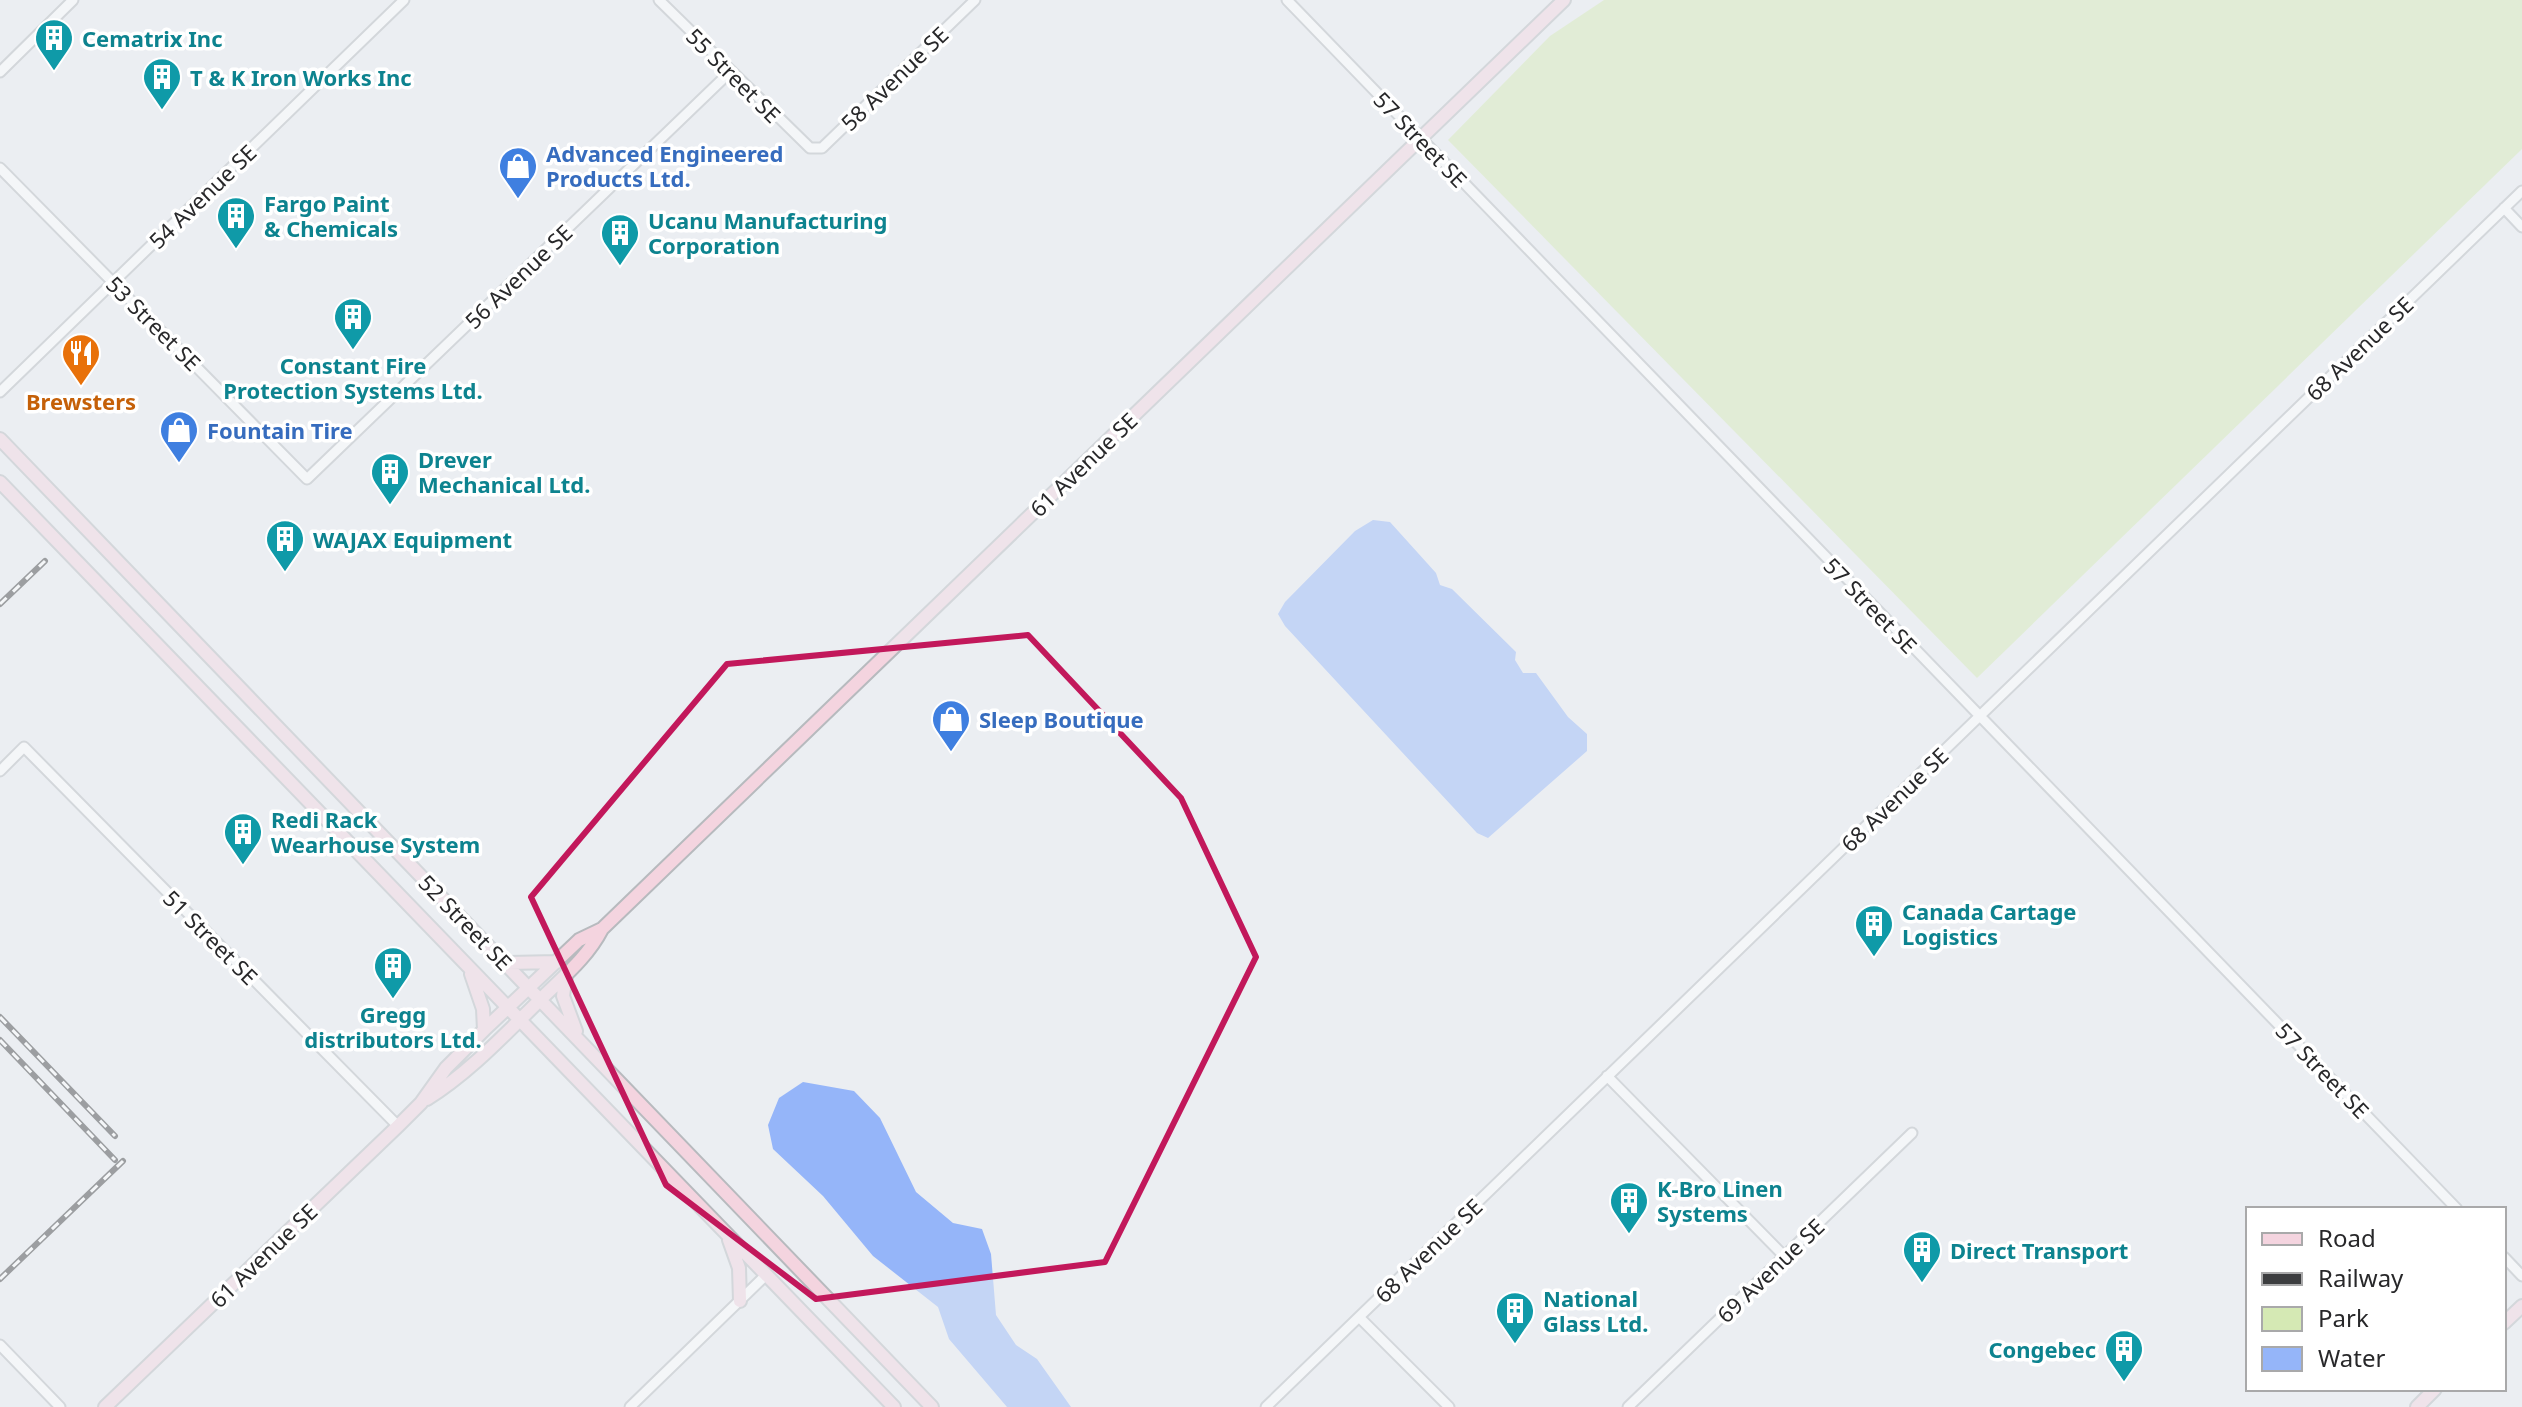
<svg xmlns="http://www.w3.org/2000/svg" width="2522" height="1407" viewBox="0 0 2522 1407" font-family="'Noto Sans',sans-serif">
  <rect width="100%" height="100%" fill="#ebeef2"/>
  <path fill="#d5e9b4" d="M1604,0H2522V149L1977,678L1448,140L1550,36Z"/>
  <path fill="#95b5f9" d="M1373,520L1390,522L1436,573L1440,585L1452,589L1516,652L1515,660L1523,673H1536L1568,717L1587,734V751L1488,838L1477,833L1285,626L1278,614L1285,602L1355,531Z
    M803,1082L854,1091L880,1118L916,1192L953,1223L982,1229L991,1254L996,1315L1016,1345L1037,1359L1071,1407H1007L949,1339L938,1307L873,1256L823,1196L773,1149L768,1125L779,1098Z"/>
  <g fill="none" stroke-linecap="round" stroke-linejoin="round">
    <defs>
      <path id="street" d="M659,0L810,148H822L975,0
        M1287,0L2457,1209
        M0,72L73,0
        M0,168L307,479L730,72
        M2504,208L2522,227
        M0,392L404,0
        M0,771L24,747L398,1126
        M1607,1076L1784,1256
        M2504,1257L2522,1276
        M1359,1317L1449,1407
        M0,1345L60,1407
        M630,1407L766,1275
        M1266,1407L2522,191
        M1628,1407L1912,1133"/>
      <path id="secondary" d="M0,439L932,1407
        M0,482L894,1407
        M506,963L557,962
        M471,974L483,1009L484,1030
        M566,975L563,996L576,1031
        M427,1099C470,1072 504,1035 540,1000C563,977 587,958 602,929
        M729,1240L739,1268L740,1301
        M2504,1323L2522,1306
        M105,1407L398,1126L421,1103L446,1068L484,1030L579,940L602,929L1564,0
        M2417,1407L2435,1389"/>
    </defs>
    <use href="#street" stroke="#b7babe" stroke-width="13"/>
    <use href="#secondary" stroke="#b7babe" stroke-width="16"/>
    <use href="#street" stroke="#fff" stroke-width="9"/>
    <use href="#secondary" stroke="#f4d4df" stroke-width="12"/>
    <defs>
      <path id="rail" d="M0,604L45,561
        M0,1017L115,1136
        M0,1040L115,1160
        M0,1279L123,1161"/>
    </defs>
    <use href="#rail" stroke="#3c3d3f" stroke-width="6"/>
    <use href="#rail" stroke="#fff" stroke-width="3" stroke-dasharray="9" stroke-linecap="butt"/>
  </g>
  <path d="M0 0H2522V1407H0ZM1028,635L1181,798L1256,957L1105,1262L816,1299L666,1185L531,897L727,664Z" fill="#ebeef2" fill-opacity=".55" fill-rule="evenodd"/>
  <path fill="none" stroke="#c2185b" stroke-width="6" stroke-linejoin="round" d="M1028,635L1181,798L1256,957L1105,1262L816,1299L666,1185L531,897L727,664Z"/>
  <defs>
    <symbol id="building-pin" viewBox="-11 -11 22 30"><path d="M0 17L-7.5 6A9.5 9.5 0 1 1 7.5 6Z" fill="#0f9aa8" stroke="#fff"/><path d="M-4-6H4V6H1V3H-1V6H-4ZM-2.5-4.3h1.7v1.8h-1.7ZM.8-4.3h1.7v1.8H.8ZM-2.5-1h1.7V.8h-1.7ZM.8-1h1.7V.8H.8Z" fill="#fff"/></symbol>
    <symbol id="shop-pin" viewBox="-11 -11 22 30"><path d="M0 17L-7.5 6A9.5 9.5 0 1 1 7.5 6Z" fill="#3f7fe0" stroke="#fff"/><path d="M-5-2.5h2.3a2.7 3.5 0 0 1 5.4 0H5L5.5 6h-11ZM-1.5-2.5h3a1.5 2.3 0 0 0-3 0Z" fill="#fff"/></symbol>
    <symbol id="restaurant-pin" viewBox="-11 -11 22 30"><path d="M0 17L-7.5 6A9.5 9.5 0 1 1 7.5 6Z" fill="#e8710a" stroke="#fff"/><path d="M-5-6h1v4h1v-4h1v4h1v-4h1v5L-1.5 .5V6h-2V.5L-5-1ZM5-6V6H3V1.5H1.5Q1.5-4 5-6Z" fill="#fff"/></symbol>
  </defs>
  <g fill-rule="evenodd">
    <use href="#building-pin" x="32" y="16" width="44" height="60"/>
    <use href="#building-pin" x="140" y="55" width="44" height="60"/>
    <use href="#shop-pin" x="496" y="144" width="44" height="60"/>
    <use href="#building-pin" x="214" y="194" width="44" height="60"/>
    <use href="#building-pin" x="598" y="211" width="44" height="60"/>
    <use href="#building-pin" x="331" y="295" width="44" height="60"/>
    <use href="#restaurant-pin" x="59" y="331" width="44" height="60"/>
    <use href="#shop-pin" x="157" y="408" width="44" height="60"/>
    <use href="#building-pin" x="368" y="450" width="44" height="60"/>
    <use href="#building-pin" x="263" y="517" width="44" height="60"/>
    <use href="#shop-pin" x="929" y="697" width="44" height="60"/>
    <use href="#building-pin" x="221" y="810" width="44" height="60"/>
    <use href="#building-pin" x="1852" y="902" width="44" height="60"/>
    <use href="#building-pin" x="371" y="944" width="44" height="60"/>
    <use href="#building-pin" x="1607" y="1179" width="44" height="60"/>
    <use href="#building-pin" x="1900" y="1228" width="44" height="60"/>
    <use href="#building-pin" x="1493" y="1289" width="44" height="60"/>
    <use href="#building-pin" x="2102" y="1327" width="44" height="60"/>
  </g>
  <g text-anchor="middle" dominant-baseline="central" stroke-width="7" stroke-linejoin="round" paint-order="stroke">
    <g font-size="22" font-weight="bold" fill="#0d838f" stroke="#fff" text-anchor="start">
      <text x="82" y="38">Cematrix Inc</text>
      <text x="190" y="77">T &amp; K Iron Works Inc</text>
      <text x="264" y="203">Fargo Paint<tspan x="264" dy="25">&amp; Chemicals</tspan></text>
      <text x="648" y="220">Ucanu Manufacturing<tspan x="648" dy="25">Corporation</tspan></text>
      <text x="353" y="365" text-anchor="middle">Constant Fire<tspan x="353" dy="25">Protection Systems Ltd.</tspan></text>
      <text x="418" y="459">Drever<tspan x="418" dy="25">Mechanical Ltd.</tspan></text>
      <text x="313" y="539">WAJAX Equipment</text>
      <text x="271" y="819">Redi Rack<tspan x="271" dy="25">Wearhouse System</tspan></text>
      <text x="1902" y="911">Canada Cartage<tspan x="1902" dy="25">Logistics</tspan></text>
      <text x="393" y="1014" text-anchor="middle">Gregg<tspan x="393" dy="25">distributors Ltd.</tspan></text>
      <text x="1657" y="1188">K-Bro Linen<tspan x="1657" dy="25">Systems</tspan></text>
      <text x="1950" y="1250">Direct Transport</text>
      <text x="1543" y="1298">National<tspan x="1543" dy="25">Glass Ltd.</tspan></text>
      <text x="2096" y="1349" text-anchor="end">Congebec</text>
    </g>
    <g font-size="22" fill="#28282a" stroke="#fff">
      <text transform="translate(734 75) rotate(45)">55 Street SE</text>
      <text transform="translate(894 78) rotate(-44)">58 Avenue SE</text>
      <text transform="translate(1421 139) rotate(46)">57 Street SE</text>
      <text transform="translate(202 196) rotate(-44)">54 Avenue SE</text>
      <text transform="translate(518 276) rotate(-44)">56 Avenue SE</text>
      <text transform="translate(154 323) rotate(45)">53 Street SE</text>
      <text transform="translate(2359 348) rotate(-44)">68 Avenue SE</text>
      <text transform="translate(1083 464) rotate(-44)">61 Avenue SE</text>
      <text transform="translate(1871 605) rotate(46)">57 Street SE</text>
      <text transform="translate(1894 799) rotate(-44)">68 Avenue SE</text>
      <text transform="translate(466 922) rotate(46)">52 Street SE</text>
      <text transform="translate(211 937) rotate(45)">51 Street SE</text>
      <text transform="translate(2323 1070) rotate(46)">57 Street SE</text>
      <text transform="translate(1428 1250) rotate(-44)">68 Avenue SE</text>
      <text transform="translate(263 1255) rotate(-44)">61 Avenue SE</text>
      <text transform="translate(1770 1270) rotate(-44)">69 Avenue SE</text>
    </g>
    <g font-size="22" font-weight="bold" fill="#366cbe" stroke="#fff" text-anchor="start">
      <text x="546" y="153">Advanced Engineered<tspan x="546" dy="25">Products Ltd.</tspan></text>
      <text x="207" y="430">Fountain Tire</text>
      <text x="979" y="719">Sleep Boutique</text>
    </g>
    <g font-size="22" font-weight="bold" fill="#c56008" stroke="#fff">
      <text x="81" y="401">Brewsters</text>
    </g>
  </g>
  <rect x="2246" y="1207" width="260" height="184" fill="#ffffff" stroke="#a9a9aa" stroke-width="2"/>
  <rect x="2262" y="1233" width="40" height="12" fill="#f4d4df" stroke="#a9a9aa" stroke-width="2"/>
  <text x="2318" y="1247" font-size="24" fill="#28282a">Road</text>
  <rect x="2262" y="1273" width="40" height="12" fill="#3c3d3f" stroke="#a9a9aa" stroke-width="2"/>
  <text x="2318" y="1287" font-size="24" fill="#28282a">Railway</text>
  <rect x="2262" y="1307" width="40" height="24" fill="#d5e9b4" stroke="#a9a9aa" stroke-width="2"/>
  <text x="2318" y="1327" font-size="24" fill="#28282a">Park</text>
  <rect x="2262" y="1347" width="40" height="24" fill="#95b5f9" stroke="#a9a9aa" stroke-width="2"/>
  <text x="2318" y="1367" font-size="24" fill="#28282a">Water</text>
</svg>
